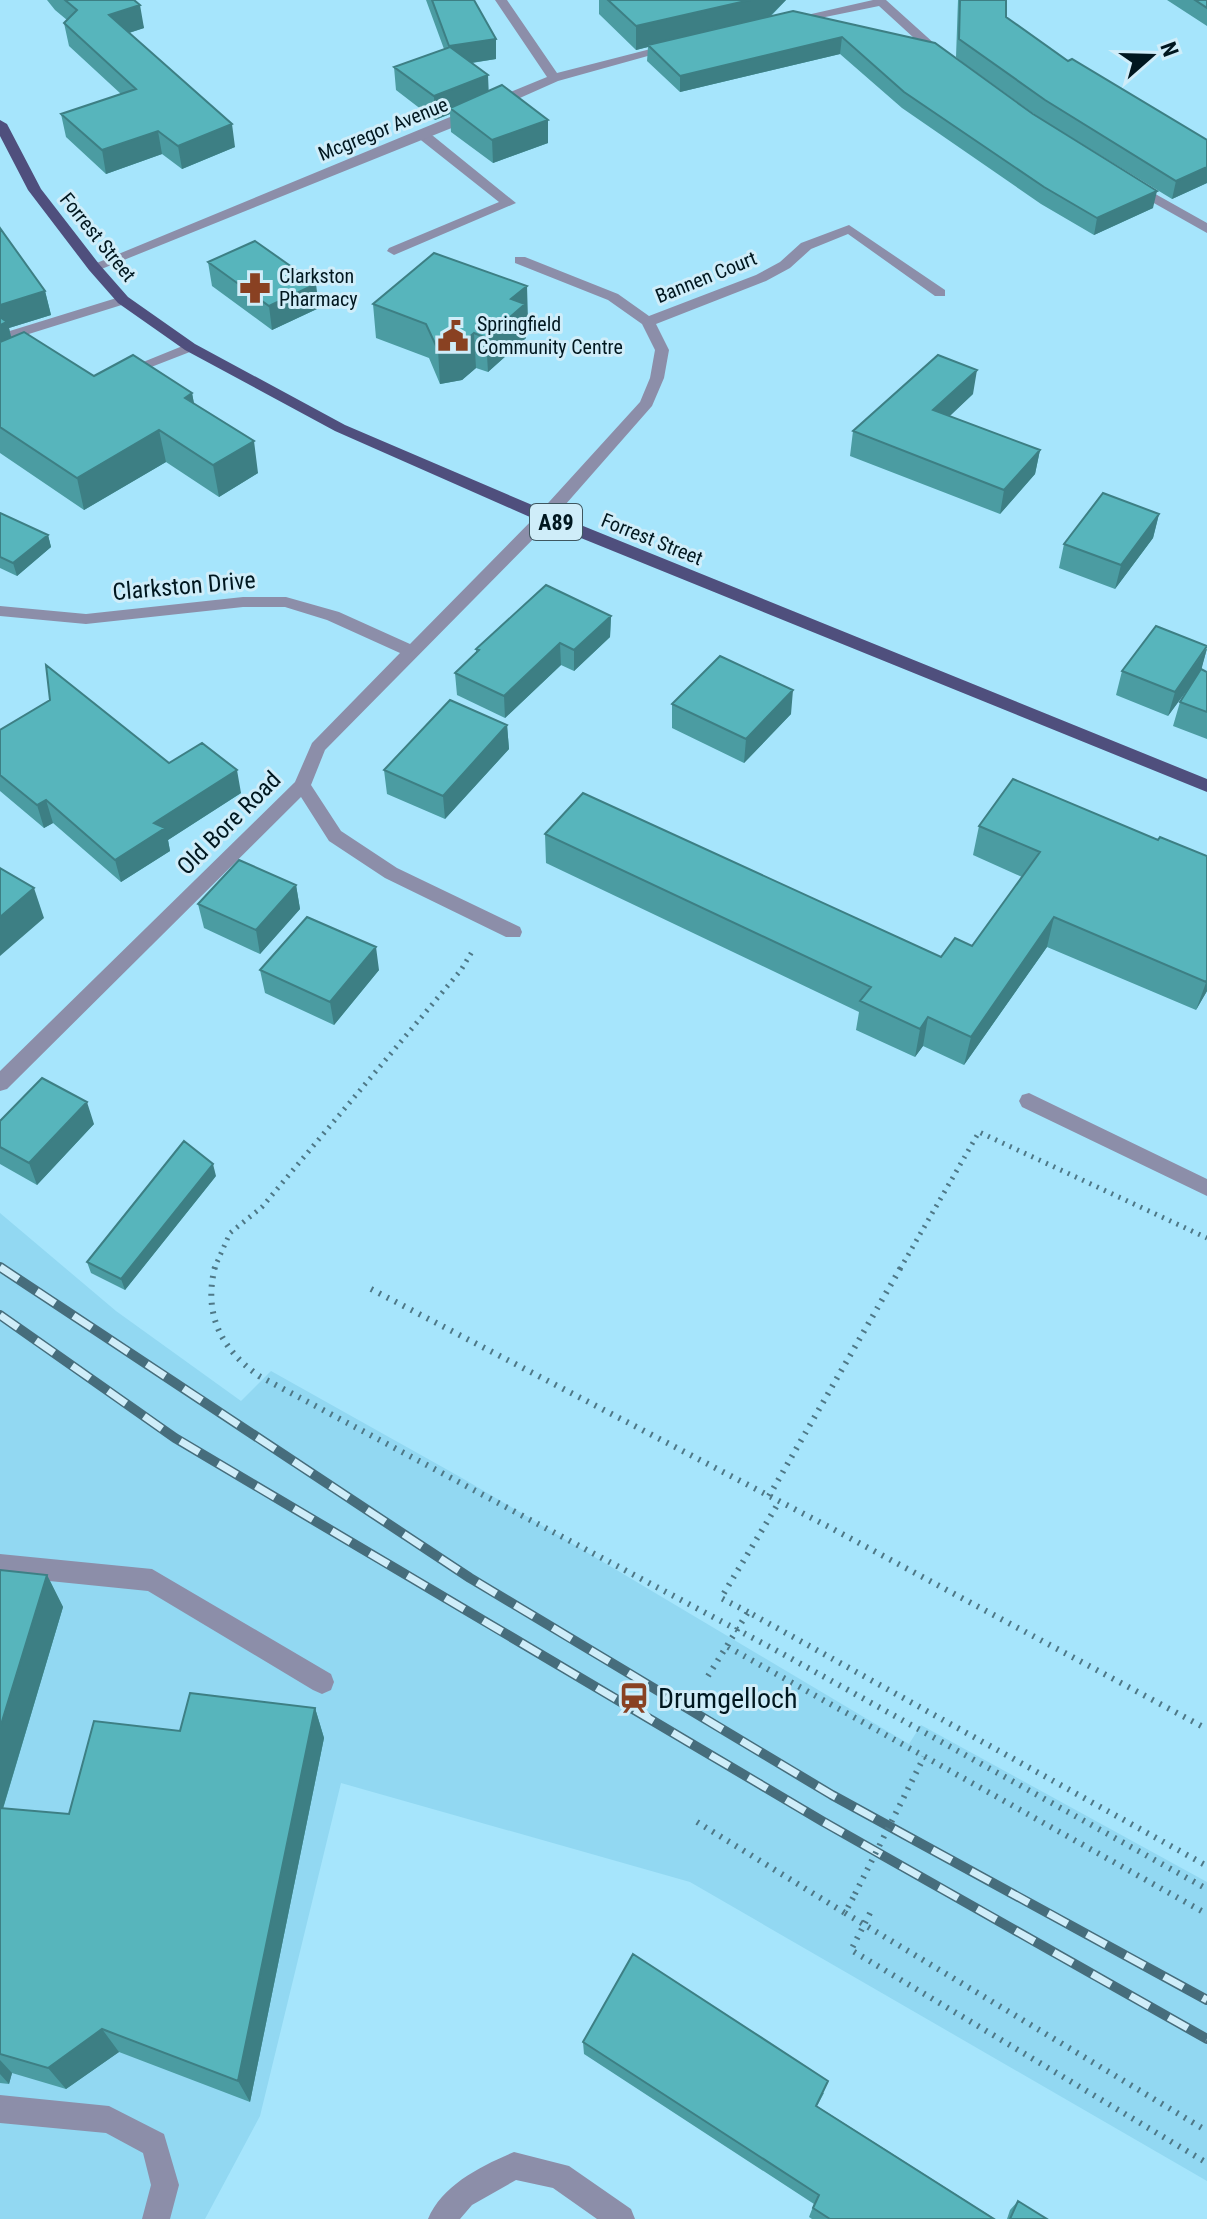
<svg xmlns="http://www.w3.org/2000/svg" width="1207" height="2219" viewBox="0 0 1207 2219" font-family="'Roboto Condensed',sans-serif">
  <rect width="100%" height="100%" fill="#a6e5fc"/>
  <path fill="#92d8f2" d="M0,1213L116,1311L241,1401L271,1371L462,1478L909,1744L921,1725L1207,1882V2181L690,1882L341,1783L260,2116L205,2219H0Z"/>
  <g fill="none" stroke-linecap="round" stroke-linejoin="round">
    <path stroke="#4e7887" stroke-width="5" stroke-dasharray="2 6" stroke-linecap="butt" d="M214,1269L230,1233L262,1207L461,970L473,950
      M900,1269L979,1132L1207,1238"/>
    <path stroke="#4e7887" stroke-width="6" stroke-dasharray="2 7" stroke-linecap="butt" d="M215,1267C203,1314 221,1349 259,1376L783,1654L1207,1889
      M371,1289L831,1528L1207,1729
      M769,1496L901,1267
      M748,1612L721,1598L779,1502
      M728,1647L1207,1914
      M708,1676L748,1612L1207,1866
      M697,1822L845,1913L855,1894
      M870,1913L851,1950L1207,2163"/>
    <path fill="#8c8ea9" fill-rule="evenodd" d="M417,131H427L516,203L394,255L387,251L389,248L499,202L417,137Z
      M123,296L130,300L128,303L0,343V334Z
      M190,343L197,347L195,350L128,376H118L116,373Z
      M0,1554L152,1569L331,1674L334,1682L331,1690L322,1694L313,1690L148,1591L0,1576Z
      M0,2095L109,2106L164,2134L179,2185L170,2219H142L151,2185L143,2153L106,2133L0,2123Z"/>
    <path fill="#8c8ea9" fill-rule="evenodd" d="M495,0H507L557,73L674,43L680,47L558,81L464,123L99,270L87,267L547,77Z
      M873,0H886L946,54V60H938L879,6L791,24L785,20Z
      M1134,182L1207,223V233L1129,189L1127,186Z
      M849,225L945,290V296H935L848,234L811,249L790,268L766,281L656,324L669,350L664,378L652,406L551,521L325,750L311,785L341,831L397,868L520,927L522,932L520,937H506L385,878L329,841L301,797L7,1089L0,1091V1071L295,782L312,743L400,653L327,620L285,607H243L86,624L0,616V606L86,614L243,597H286L339,612L410,644L539,513L640,402L650,378L655,350L642,324L608,300L515,263V257H525L618,294L649,316L756,275L780,262L801,243Z
      M1029,1093L1207,1179V1196L1022,1107L1019,1101L1022,1095Z
      M514,2152L569,2166L631,2209L635,2219H597L553,2188L516,2180L472,2205L460,2219H428C442,2185 481,2166 514,2152Z"/>
    <path fill="#4f4f7d" fill-rule="evenodd" d="M0,120L7,124L41,189L99,264L128,297L195,344L345,425L551,513L1207,779V792L539,521L335,431L185,350L118,303L89,270L28,190L0,136Z"/>
    <defs>
      <path id="rail" d="M0,1267L470,1578L832,1795L1207,2000
        M0,1315L175,1438L822,1821L1207,2039"/>
    </defs>
    <use href="#rail" stroke="#466d7c" stroke-width="10"/>
    <use href="#rail" stroke="#cfedf9" stroke-width="7" stroke-dasharray="22" stroke-linecap="butt"/>
    <path stroke="#4e7887" stroke-width="6" stroke-dasharray="2 7" stroke-linecap="butt" d="M855,1894L924,1757
      M845,1913L1207,2131"/>
  </g>
  <path fill="#4b9ca2" d="M47,0H134L144,28L129,33L235,147L182,169L162,154L106,174L66,137L61,114L121,94L69,46L64,23L67,20L55,10Z
    M426,0H474L496,59L472,63L488,75V91L548,143L493,163L451,132L450,114L435,120L396,90L394,67L444,49Z
    M599,0H786L771,16L793,11L1153,208L1094,235L1041,204L902,108L840,54L680,92L647,61L648,47L636,50L599,14Z
    M958,0H1006V17L1068,61L1207,140V183L1172,199L1041,119L962,62L956,57Z
    M1167,0H1207V26Z
    M0,228L45,291L51,315L9,328L11,337L94,376L192,393L194,404L258,473L219,497L166,462L84,510L0,453Z
    M208,262L319,308L272,330L212,286Z
    M373,304L528,320L525,323L526,338L488,372L476,368L462,380L440,384L429,358L376,338Z
    M973,394L949,416L1040,450L1035,474L1000,514L850,456L853,431Z
    M0,513L48,535L51,547L17,576L0,568Z
    M1159,514L1153,538L1115,589L1059,568L1064,544Z
    M611,616L610,637L574,671L561,665L505,718L457,695L455,673L476,653V649Z
    M1207,649L1201,669L1207,672V739L1173,726L1180,702L1192,683L1168,716L1116,695L1122,671Z
    M672,704L791,714L744,763L672,728Z
    M507,725L509,749L445,819L387,794L384,770Z
    M0,730L169,763L241,793L168,840L170,851L121,882L53,823L44,828L0,791Z
    M979,826L1158,840L1207,856V991L1196,1010L1047,947L964,1065L923,1046L915,1057L856,1030L859,1012L546,863L545,834L941,957L972,946L1022,877L973,855Z
    M296,885L300,909L260,954L204,928L198,904Z
    M260,970H379L334,1025L265,993Z
    M0,1121L94,1124L37,1185L0,1164Z
    M216,1176L125,1290L91,1273L87,1262Z
    M0,1570L47,1575L63,1607L3,1809L69,1814L180,1731L315,1708L324,1738L250,2102L119,2052L66,2089L12,2073L9,2084L0,2083Z
    M583,2042L824,2093L817,2106L995,2219H812L809,2217L814,2204L584,2054Z
    M1018,2201L1047,2219H1007L1010,2210Z"/>
  <path fill="#3d7f84" d="M750,0H786L768,18L648,45V47L636,50V26Z
    M140,5L144,28L113,38L109,15Z
    M842,37L840,54L680,92V76Z
    M496,39V59L450,66L449,46Z
    M488,75L489,98L450,108V114L435,120L434,96Z
    M548,120V143L493,163L492,140Z
    M232,124L235,147L182,169L178,146Z
    M158,131L162,154L106,174L102,150Z
    M1207,167V183L1172,199L1176,181Z
    M1157,191L1153,208L1094,235L1097,218Z
    M316,284L319,308L272,330L269,306Z
    M527,286L528,320L525,323L526,338L488,372L486,338L511,299Z
    M45,291L51,315L9,328L15,353L0,361V305Z
    M474,333L476,368L462,380L440,384L438,350Z
    M977,370L973,394L930,435L933,410Z
    M192,393L198,425L185,398Z
    M159,430L166,462L84,510L77,478Z
    M254,441L258,473L219,497L213,465Z
    M1040,450L1035,474L1000,514L1004,490Z
    M1159,514L1153,538L1115,589L1121,565Z
    M48,535L51,547L17,576L13,563Z
    M611,616L610,637L574,671V650Z
    M560,643L561,665L505,718L504,696Z
    M1207,648L1201,671L1168,716L1175,692Z
    M793,690L791,714L744,763L746,739Z
    M507,725L509,749L445,819L443,796Z
    M237,770L241,793L168,840L170,851L121,882L115,860L154,823Z
    M46,800L53,823L44,828L37,805Z
    M296,885L300,909L260,954L256,930Z
    M34,888L44,918L0,956V917Z
    M1054,917L1047,947L964,1065L971,1037Z
    M376,947L379,970L334,1025L330,1002Z
    M1207,980V991L1196,1010Z
    M928,1017L923,1046L915,1057L920,1029Z
    M87,1102L94,1124L37,1185L29,1163Z
    M213,1164L216,1176L125,1290L121,1279Z
    M47,1575L63,1607L0,1818V1728Z
    M315,1708L324,1738L250,2102L238,2081Z
    M102,2029L119,2052L66,2089L48,2068Z
    M0,2060L12,2073L9,2084L0,2074Z"/>
  <path fill="#57b5bc" stroke="#3d7f84" stroke-width="2" d="M65,0H134L140,5L109,15L232,124L178,146L158,131L102,150L61,114L136,89L64,23L77,10Z
    M432,0H474L496,39L449,46Z
    M608,0H750L636,26Z
    M960,0H1006V17L1068,61L1072,59L1207,140V167L1176,181L1045,100L959,39Z
    M1195,0H1207V8Z
    M793,11L935,43L1033,114L1157,191L1097,218L1044,187L904,92L842,37L680,76L648,45Z
    M450,47L488,75L434,96L394,67Z
    M502,85L548,120L492,140L450,108Z
    M0,228L45,291L0,305Z
    M255,241L316,284L269,306L208,262Z
    M434,253L527,286L511,299L525,304L486,338L474,333L459,346L438,350L426,324L373,304Z
    M0,317L7,322L0,325Z
    M24,332L94,376L133,355L192,393L185,398L254,441L213,465L159,430L77,478L0,427V342Z
    M938,355L977,370L933,410L1040,450L1004,490L853,431Z
    M1103,493L1159,514L1121,565L1064,544Z
    M0,513L48,535L13,563L0,557Z
    M546,585L611,616L574,650L560,643L504,696L455,673L479,650L476,649Z
    M1156,626L1207,646L1175,692L1122,671Z
    M720,656L793,690L746,739L672,704Z
    M46,665L169,763L202,743L237,770L154,823L165,828L115,860L46,800L37,805L0,775V730L50,700Z
    M1201,669L1207,672V712L1180,702Z
    M450,700L507,725L443,796L384,770Z
    M1013,779L1158,840L1160,837L1207,856V980L1206,982L1054,917L971,1037L928,1017L920,1029L860,1001L871,987L545,834L583,793L941,957L955,938L972,946L1040,852L979,826Z
    M239,860L296,885L256,930L198,904Z
    M0,868L34,888L0,917Z
    M307,917L376,947L330,1002L260,970Z
    M42,1078L87,1102L29,1163L0,1147V1121Z
    M184,1141L213,1164L121,1279L87,1262Z
    M0,1570L47,1575L0,1728Z
    M190,1693L315,1708L238,2081L102,2029L48,2068L0,2054V1808L69,1814L94,1721L180,1731Z
    M633,1954L828,2081L816,2106L994,2219H830L813,2208L819,2195L583,2042Z
    M1018,2201L1047,2219H1010Z"/>
  <defs>
    <symbol id="pharmacy-bare" viewBox="-9 -9 18 18"><path d="M-2-6h4v4h4v4h-4v4h-4v-4h-4v-4h4Z" fill="#894122" stroke="#cfedf9" stroke-width="2.5" paint-order="stroke"/></symbol>
    <symbol id="civic-bare" viewBox="-9 -9 18 18"><path d="M-.6-6.5H3V-4.5H.6V-3L4-1V1h2V6H-6V1h2V-1L-.6-3ZM-1.2 2.5V6h2.4V2.5Z" fill="#894122" stroke="#cfedf9" stroke-width="2.5" paint-order="stroke"/></symbol>
    <symbol id="station-bare" viewBox="-9 -9 18 18"><path d="M-3-6H3Q5-6 5-4V2Q5 4 3 4L4.5 6H3L1.5 4h-3L-3 6H-4.5L-3 4Q-5 4-5 2V-4Q-5-6-3-6ZM-3.5-4v3h7v-3ZM-3.5 1v1.5H-2V1ZM2 1v1.5H3.5V1Z" fill="#894122" stroke="#cfedf9" stroke-width="2.5" paint-order="stroke"/></symbol>
  </defs>
  <g fill-rule="evenodd">
    <use href="#pharmacy-bare" x="233" y="266" width="44" height="44"/>
    <use href="#civic-bare" x="431" y="314" width="44" height="44"/>
    <use href="#station-bare" x="612" y="1676" width="44" height="44"/>
  </g>
  <g text-anchor="middle" dominant-baseline="central" stroke-width="6" stroke-linejoin="round" paint-order="stroke">
    <g font-size="20" fill="#00171f" stroke="#cfedf9">
      <text transform="translate(383 129) rotate(-22)">Mcgregor Avenue</text>
      <text transform="translate(98 237) rotate(51)">Forrest Street</text>
      <text transform="translate(706 277) rotate(-22)">Bannen Court</text>
      <text transform="translate(652 539) rotate(22)">Forrest Street</text>
    </g>
    <g font-size="20" fill="#00171f" stroke="#cfedf9" text-anchor="start">
      <text x="279" y="276">Clarkston<tspan x="279" dy="23">Pharmacy</tspan></text>
      <text x="477" y="324">Springfield<tspan x="477" dy="23">Community Centre</tspan></text>
    </g>
    <rect fill="#cfedf9" stroke="#3e5760" stroke-width="2" x="530" y="504" width="52" height="36" rx="6"/>
    <g font-size="22" font-weight="bold" fill="#00171f">
      <text x="556" y="522">A89</text>
    </g>
    <g font-size="24" fill="#00171f" stroke="#cfedf9">
      <text transform="translate(184 586) rotate(-5)">Clarkston Drive</text>
      <text transform="translate(229 823) rotate(-45)">Old Bore Road</text>
    </g>
    <g font-size="28" fill="#00171f" stroke="#cfedf9" text-anchor="start">
      <text x="658" y="1698">Drumgelloch</text>
    </g>
  </g>
  <g transform="translate(1151 56) rotate(70)" stroke="#cfedf9" stroke-width="6" paint-order="stroke">
  <path d="M0-6L14 30L0 20L-14 30Z" fill="#00171f"/>
  <text y="-12" font-size="22" font-weight="bold" text-anchor="middle" fill="#00171f">N</text>
  </g>
</svg>
